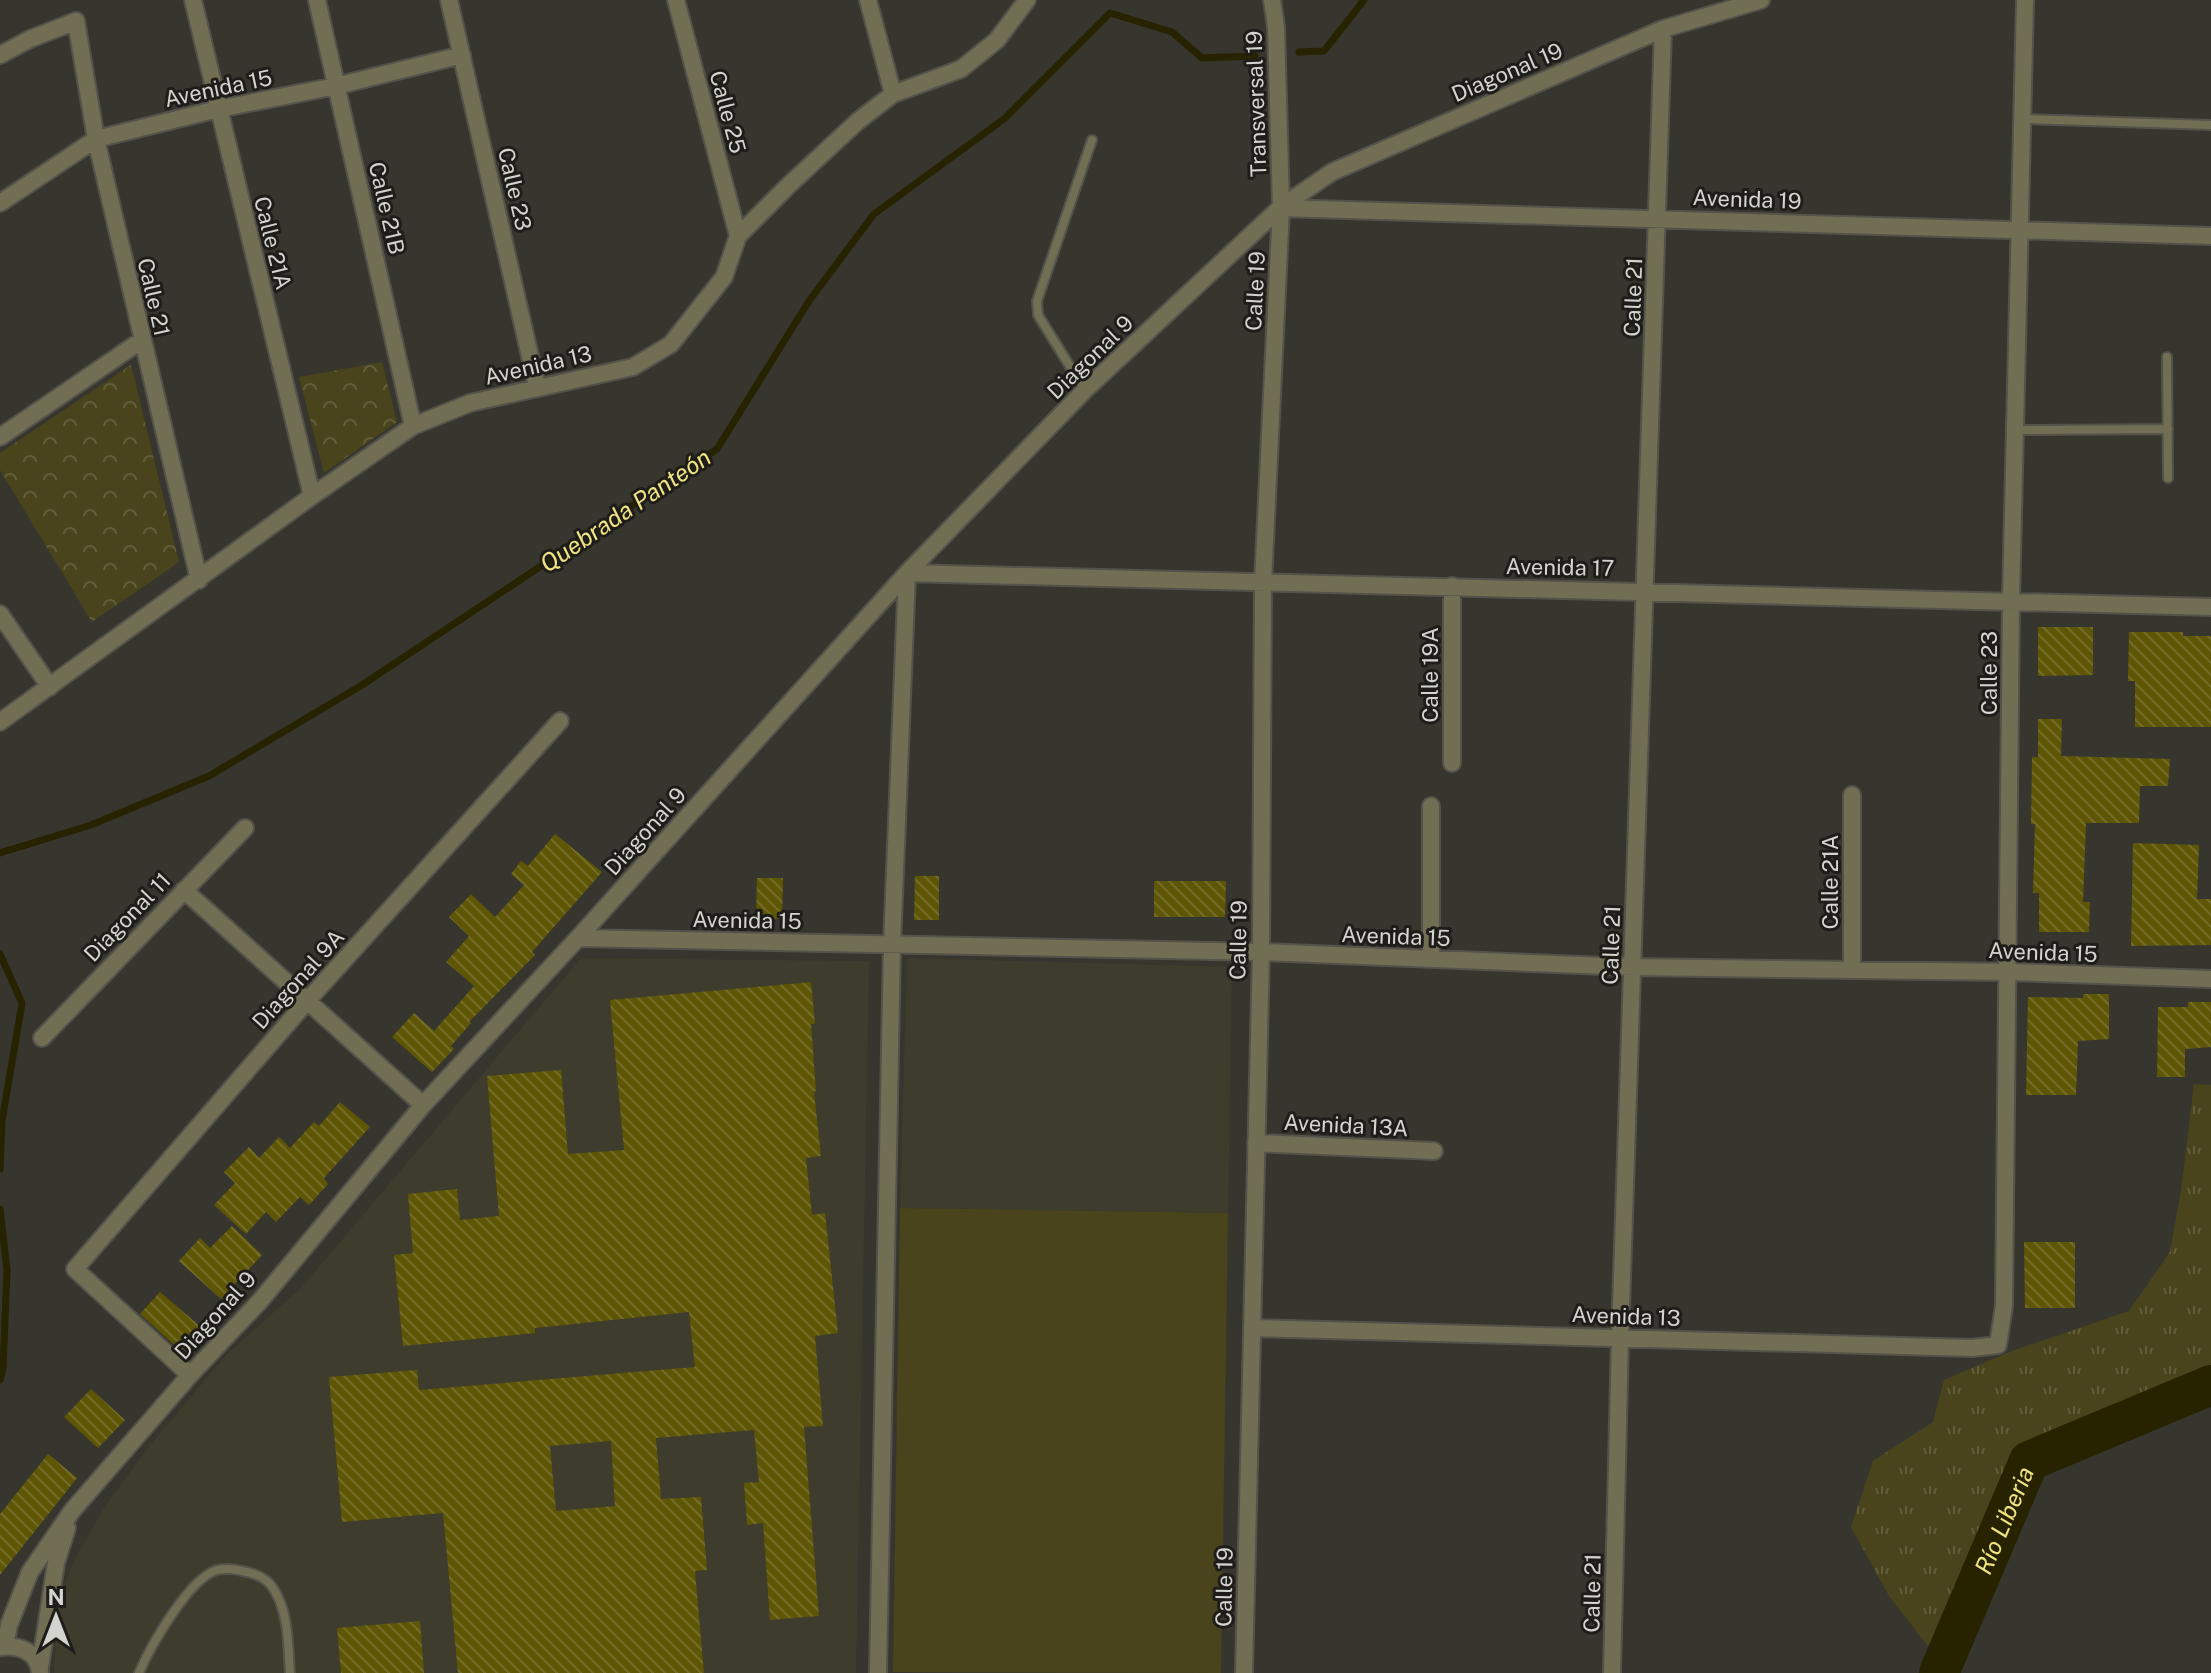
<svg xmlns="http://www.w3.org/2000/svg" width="2211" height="1673" viewBox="0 0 2211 1673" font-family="'Public Sans',sans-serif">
  <defs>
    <pattern id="grass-tufts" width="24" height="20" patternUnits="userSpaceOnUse" patternTransform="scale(2)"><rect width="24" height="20" fill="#49441b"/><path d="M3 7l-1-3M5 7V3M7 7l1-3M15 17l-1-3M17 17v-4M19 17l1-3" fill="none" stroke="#625e3b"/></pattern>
    <pattern id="park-crowns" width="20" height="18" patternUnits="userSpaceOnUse" patternTransform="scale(2)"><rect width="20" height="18" fill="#49441b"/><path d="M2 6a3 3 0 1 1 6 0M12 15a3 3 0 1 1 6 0" fill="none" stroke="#625e3b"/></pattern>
    <pattern id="building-back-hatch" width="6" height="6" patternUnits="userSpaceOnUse" patternTransform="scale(2)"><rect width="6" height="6" fill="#5e5505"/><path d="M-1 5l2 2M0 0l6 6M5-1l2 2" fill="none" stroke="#746d28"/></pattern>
  </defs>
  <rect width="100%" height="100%" fill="#37362e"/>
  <path fill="#3d3c2d" d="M581,958L869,961L856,1673H54L58,1601L73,1562L104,1508L146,1450L227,1354L301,1288Z
    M907,958L1232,967L1228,1213L900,1208Z"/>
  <path fill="url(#grass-tufts)" d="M2194,1084L2211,1085V1379L2015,1450L1928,1646L1889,1596L1851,1527L1873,1461L1933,1422L1944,1380L2012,1351L2129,1311L2170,1252L2181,1191Z"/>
  <path fill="url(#park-crowns)" d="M382,362L397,422L324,473L299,377Z
    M131,365L179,562L92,622L0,470V453Z"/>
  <path fill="#49441b" d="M900,1208L1228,1213L1221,1673L893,1672Z"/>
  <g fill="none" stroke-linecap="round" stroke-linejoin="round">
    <path stroke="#272200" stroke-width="7" d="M1299,52L1324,51L1364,0
      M0,853L91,825L209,776L362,685L717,449L809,301L874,214L1004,119L1110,13L1172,32L1202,58L1255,56
      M0,954L22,1003L2,1121L0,1169
      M0,1209L7,1270L3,1369L0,1380"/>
    <path stroke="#272200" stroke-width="40" id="s1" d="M1939,1673L2029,1461L2211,1385"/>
  </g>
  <path fill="url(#building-back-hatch)" fill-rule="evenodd" d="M2038,627H2093V675L2038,676Z
    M2129,632H2183V636H2211V727H2135V681H2128Z
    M2038,719H2062L2061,756L2170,759L2168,786H2140L2139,823H2086L2083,902H2090L2089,932H2039V893H2033L2035,824H2031L2032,757H2038Z
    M555,834L602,872L532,952L535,955L469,1022L471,1023L451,1046L454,1049L432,1072L392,1037L414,1013L434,1031L474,986L446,962L469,936L449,917L471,894L495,917L524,885L511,874L521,861L528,866Z
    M2133,843L2199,845L2197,899H2211V945L2131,946Z
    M915,876H939V920H914Z
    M757,878H783L782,919L756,918Z
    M1154,881H1226L1225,917H1154Z
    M811,982L815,1024H811L816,1091L814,1092L821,1156L806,1158L812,1215L825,1213L838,1333L815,1336L823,1426L804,1427L819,1616L770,1620L763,1523L747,1525L744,1483L759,1482L754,1430L656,1438L661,1499L701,1497L707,1570L695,1571L704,1673H458L443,1513L342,1522L329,1377L417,1370L419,1390L695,1367L689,1312L535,1328V1333L403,1346L394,1255L413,1253L408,1194L457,1189L460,1220L499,1216L487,1076L561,1070L568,1154L624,1150L610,1000ZM611,1441L615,1506L556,1511L550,1446Z
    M2083,994H2109V1039L2078,1041L2076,1095H2026L2028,997L2083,998Z
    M2188,1002H2211V1047L2185,1049V1077H2157L2158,1007H2188Z
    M340,1102L370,1127L324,1178L328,1184L309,1205L300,1197L276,1222L266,1212L246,1234L214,1205L235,1183L224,1172L249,1147L259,1158L279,1137L290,1148L314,1122L319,1126Z
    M232,1226L262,1255L221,1299L179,1261L200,1238L210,1248Z
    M2024,1242H2075V1308H2025Z
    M160,1292L202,1328L181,1351L140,1314Z
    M91,1389L125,1420L98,1448L64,1417Z
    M48,1454L77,1478L0,1575V1514Z
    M420,1621L424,1673H341L337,1628Z"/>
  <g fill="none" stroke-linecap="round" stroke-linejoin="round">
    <defs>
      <path id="service" d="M2023,119L2211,125
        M2167,357L2168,478
        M1084,389L1038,315L1037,301L1092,140
        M2016,430L2168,429
        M139,1673C150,1647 189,1578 217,1570C224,1568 235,1569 242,1571C254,1573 266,1577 273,1588C289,1612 288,1645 290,1673"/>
      <path id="minor" d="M193,0L312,496
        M317,0L413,426
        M449,0L537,387
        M676,0L738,236
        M868,0L893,94
        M0,55L30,39L76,21L96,139L199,580
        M0,203L96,139L218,109L336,86L462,55
        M1281,208L2211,236
        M0,437L142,340
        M907,573L2211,607
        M1452,586V763
        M0,614L50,687
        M0,722L312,496L413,426L470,403L633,367L671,344L724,277L738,236L790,184L858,121L893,94L961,69L997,40L1027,0
        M1852,795V970
        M1431,806V959
        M184,890L423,1105
        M578,938L1261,952L1632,967L2009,972L2211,979
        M42,1038L245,828
        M1256,1143L1434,1151
        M1252,1328L1972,1348L1998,1345L2004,1306L2011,600L2025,0
        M190,1375L75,1269L308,1000L560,721
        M5,1646L9,1625L30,1572L72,1511L190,1375L260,1301L423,1105L578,938L907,573L1085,390L1281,207L1332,172L1663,29L1761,0
        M40,1667L56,1563L67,1528
        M878,1673L892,945L907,573
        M1244,1673L1261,952L1263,582L1281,207L1276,27L1272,0
        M1612,1673L1620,1338L1663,29"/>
      <path id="tertiary" d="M0,1647C19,1645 38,1651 40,1673"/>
    </defs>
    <use href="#service" stroke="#53524b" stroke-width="12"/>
    <use href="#minor" stroke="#53524b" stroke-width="20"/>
    <use href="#tertiary" stroke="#53524b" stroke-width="20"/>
    <use href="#service" stroke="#726e53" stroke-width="8"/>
    <use href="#minor" stroke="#726e53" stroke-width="16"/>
    <use href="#tertiary" stroke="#726e53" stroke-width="16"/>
  </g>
  <g text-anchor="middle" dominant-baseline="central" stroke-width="6" stroke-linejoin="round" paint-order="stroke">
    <g font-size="22" fill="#d4d4cf" stroke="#1e1d1a">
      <text transform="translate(1507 72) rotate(-23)">Diagonal 19</text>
      <text transform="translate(218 88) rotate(-12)">Avenida 15</text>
      <text transform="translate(1256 104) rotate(-92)">Transversal 19</text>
      <text transform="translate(728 112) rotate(75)">Calle 25</text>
      <text transform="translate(515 189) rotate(77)">Calle 23</text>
      <text transform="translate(1747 199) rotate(2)">Avenida 19</text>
      <text transform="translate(387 208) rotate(77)">Calle 21B</text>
      <text transform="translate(273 243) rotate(76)">Calle 21A</text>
      <text transform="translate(1255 291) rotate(-87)">Calle 19</text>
      <text transform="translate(154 297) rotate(77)">Calle 21</text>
      <text transform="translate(1633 297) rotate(-88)">Calle 21</text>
      <text transform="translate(1090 357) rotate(-44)">Diagonal 9</text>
      <text transform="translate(538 365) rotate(-13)">Avenida 13</text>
      <text transform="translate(1560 567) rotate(1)">Avenida 17</text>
      <text transform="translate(1989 673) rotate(-90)">Calle 23</text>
      <text transform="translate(1430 675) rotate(-90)">Calle 19A</text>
      <text transform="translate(645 831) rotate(-48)">Diagonal 9</text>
      <text transform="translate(1830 882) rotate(-90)">Calle 21A</text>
      <text transform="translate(127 917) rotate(-46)">Diagonal 11</text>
      <text transform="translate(747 920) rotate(1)">Avenida 15</text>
      <text transform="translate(1396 936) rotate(2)">Avenida 15</text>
      <text transform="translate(1238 940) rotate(-89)">Calle 19</text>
      <text transform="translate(1611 945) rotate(-88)">Calle 21</text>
      <text transform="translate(2043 952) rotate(2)">Avenida 15</text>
      <text transform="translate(298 979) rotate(-48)">Diagonal 9A</text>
      <text transform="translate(1346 1125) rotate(3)">Avenida 13A</text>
      <text transform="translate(215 1315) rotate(-48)">Diagonal 9</text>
      <text transform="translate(1626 1316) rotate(2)">Avenida 13</text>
      <text transform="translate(1224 1587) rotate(-89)">Calle 19</text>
      <text transform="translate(1592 1593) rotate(-89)">Calle 21</text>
    </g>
    <g font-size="24" font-style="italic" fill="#f1e482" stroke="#1e1d1a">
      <text transform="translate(625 510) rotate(-34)">Quebrada Panteón</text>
      <text stroke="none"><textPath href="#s1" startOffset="166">Río Liberia</textPath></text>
    </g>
  </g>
  <g transform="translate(56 1617)" stroke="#1e1d1a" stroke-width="6" paint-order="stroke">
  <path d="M0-6L14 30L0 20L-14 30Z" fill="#d4d4cf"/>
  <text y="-12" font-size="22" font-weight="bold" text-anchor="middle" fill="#d4d4cf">N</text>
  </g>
</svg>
